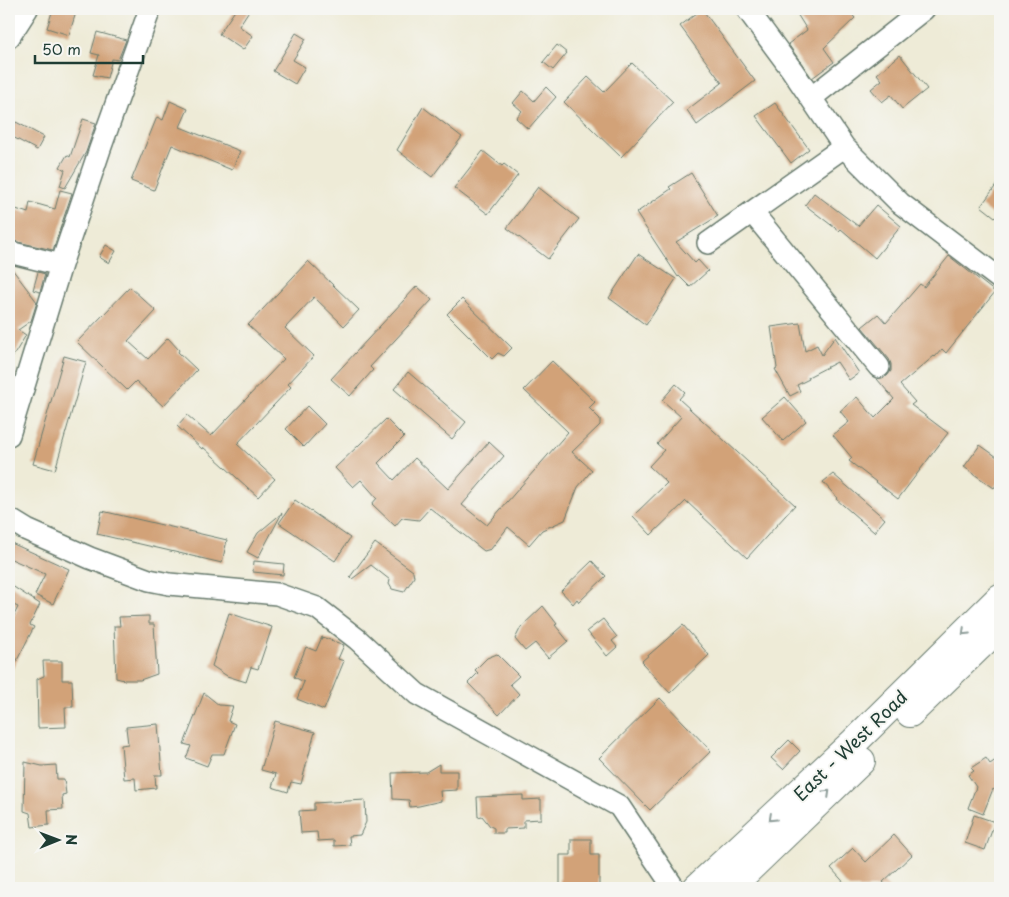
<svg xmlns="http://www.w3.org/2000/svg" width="1009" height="897" viewBox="0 0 1009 897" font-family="'Playpen Sans',sans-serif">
  <rect width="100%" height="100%" fill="#f6f6f2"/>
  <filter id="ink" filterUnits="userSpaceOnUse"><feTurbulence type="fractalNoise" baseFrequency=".02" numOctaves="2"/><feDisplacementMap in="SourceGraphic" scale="10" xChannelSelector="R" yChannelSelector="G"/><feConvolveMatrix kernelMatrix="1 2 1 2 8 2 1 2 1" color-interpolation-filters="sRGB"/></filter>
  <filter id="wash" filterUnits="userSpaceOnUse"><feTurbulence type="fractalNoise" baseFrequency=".0096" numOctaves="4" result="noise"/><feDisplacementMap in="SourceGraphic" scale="20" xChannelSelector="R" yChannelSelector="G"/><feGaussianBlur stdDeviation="1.12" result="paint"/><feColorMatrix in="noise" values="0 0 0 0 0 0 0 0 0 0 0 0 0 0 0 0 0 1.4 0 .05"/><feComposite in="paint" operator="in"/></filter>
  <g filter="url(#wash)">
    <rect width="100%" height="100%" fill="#eeebd7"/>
    <g id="blocks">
      <path fill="#d2a278" d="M53,9H77L69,35L47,28Z
        M236,9H250L239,26L253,36L243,50L219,34Z
        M702,9L755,81L697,125L687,110L722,83L680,26Z
        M794,9H847L855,18L824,48L834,62L812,78L788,44L807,30Z
        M97,32L126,40L118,60L112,59L107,78L93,75L99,55L91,53Z
        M296,33L306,39L293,60L305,67L295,84L273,71Z
        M557,45L567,53L553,70L543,62Z
        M900,55L927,89L902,109L891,95L882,102L871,89L882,80L877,74Z
        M632,63L673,102L621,157L564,102L588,77L604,92Z
        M546,87L556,97L528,129L516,118L522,111L513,103L523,91L534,101Z
        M170,101L188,109L180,127L240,151L232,170L172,145L154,190L131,181L157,117L163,120Z
        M775,103L809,149L791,163L756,116Z
        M423,107L462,137L432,177L397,150Z
        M83,119L96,123L86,152L65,188L60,186L65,170L60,167L67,155L70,157Z
        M16,122L44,137L37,150L9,135Z
        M483,151L502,166L504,164L518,175L488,214L454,188Z
        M691,173L718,216L676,242L695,263L698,260L708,271L690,287L679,276L678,277L636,213L671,189L669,187Z
        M1000,180V221L981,206Z
        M538,187L579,219L548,259L507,228Z
        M60,190L72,193L53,250L9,240V222L13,208L28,213L30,202L55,209Z
        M814,193L858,226L876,205L901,226L875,258L841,229L839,231L805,205Z
        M106,245L116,251L109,263L99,257Z
        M638,254L676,279L646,325L609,298Z
        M949,256L995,292L946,353L942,349L935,357L934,356L900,385L915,402L911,405L948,433L898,499L849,461L852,458L833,435L849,422L840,411L857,397L875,418L894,399L877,379L887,376L891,371V364L889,359L862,327L878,314L886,323L920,284L924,287Z
        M308,261L359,310L344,326L314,297L285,328L314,356L288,384L291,387L237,444L275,479L258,497L203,447L202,449L177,426L187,415L211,436L284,359L248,325Z
        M9,265L37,302L31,321L18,330L26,335L9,363Z
        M38,272L45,274L40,292L33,290Z
        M417,286L432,300L370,367L373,370L350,396L331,379Z
        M130,287L156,311L128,341L148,359L168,338L179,350L178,352L197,370L163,406L136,381L127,390L77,342Z
        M462,299L512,348L504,356L498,353L492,359L447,314Z
        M800,323L805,351L817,345L822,355L835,337L859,373L849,380L837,362L808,377L809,379L797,385L800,391L790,396L775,369L777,368L771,327Z
        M64,356L86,362L55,470L33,464Z
        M552,361L595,402L589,408L600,419V425L572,452L592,470L578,487L565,520L542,530L529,545L508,527L491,549L484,551L430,508L419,520L402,518L395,526L372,504L377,498L361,480L353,487L335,468L386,419L404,437L378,463L394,480L415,458L448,489L489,442L504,456L462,505L487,525L568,432L524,390Z
        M408,372L466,422L452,439L394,389Z
        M676,384L685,392L679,399L795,505L747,558L686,501L651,535L633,516L667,483L649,466L664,450L657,444L681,417L662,400Z
        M785,397L806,421L783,441L762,417Z
        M307,406L325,424L304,447L286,429Z
        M980,445L1000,459V480L994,488L964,467Z
        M833,474L885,519L874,532L836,499L837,498L823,482Z
        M295,500L350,538L335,561L279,523Z
        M102,511L227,540L222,563L97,534Z
        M282,513L258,558L247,552L258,533Z
        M9,542L69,569L53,604L35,595L45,574L9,558Z
        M375,543L413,571L414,577L404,592L392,589L389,584L390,580L371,565L352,579L350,577Z
        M254,561L284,564L283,575L253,572Z
        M592,561L606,576L579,602L577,599L573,604L561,591Z
        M9,584L40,604L30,625L34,627L9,676V626L18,607L9,603Z
        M543,606L557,624L555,625L568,641L548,658L535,643L525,651L515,639L521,627Z
        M229,613L272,627L258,669L251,667L246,682L227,676L212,666Z
        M149,616V624H154L157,674L140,680H124L116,678L114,626H120L119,617Z
        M603,619L617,637L612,641L617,647L607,656L587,631Z
        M683,625L709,655L670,693L643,664L644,663L642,661Z
        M322,637L344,645L338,659L344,661L324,710L297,699L304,682L294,677L306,647L316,651Z
        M497,654L519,676L510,684L519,694L499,715L468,683L478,673L475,670L487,658Z
        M43,661H62V680H72L73,707H65L66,727L38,728L37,679L44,676Z
        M204,693L219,705L233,706L228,721L235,724L224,754H212L207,766L186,758L191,746L184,744Z
        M660,698L711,751L650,810L599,758Z
        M275,721L315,732L301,784L291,782L288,792L272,787L276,774L261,770Z
        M158,724L162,775H155L156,788L136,790L135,778L124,779L121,745L128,744L126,727Z
        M789,740L800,751L783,769L771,758Z
        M1000,757V794L993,789L983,814L968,808L976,787L968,775L974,771L971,768L986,758L990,764Z
        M25,762L42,766L56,765L57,779H64L66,794L62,795L63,809L48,810L49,825L32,827L30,813L24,811Z
        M439,764V771H457V790L440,791L441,801L419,806L410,807L409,800L393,799L392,773L426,772Z
        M523,795V800L541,799V819L524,820V828L505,829V833H494V828L490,826L482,816L478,817L477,797Z
        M365,800L366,822L360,835L349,836L350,845L334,846V840L318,841L317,832L301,833L299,811L314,810V803Z
        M974,815L995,822L985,850L965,843Z
        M894,835L912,855L883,882L889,888H849L831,868L853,848L866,862Z
        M571,839H591V855H599V888H560V855H571Z"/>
    </g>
  </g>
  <g filter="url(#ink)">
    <use href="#blocks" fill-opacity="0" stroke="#677a6d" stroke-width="1"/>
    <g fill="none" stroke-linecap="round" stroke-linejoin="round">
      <defs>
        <path id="minor" d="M747,9L792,70L844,147L900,203L1000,279
          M9,37L27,9
          M811,98L924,9
          M752,212L879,367
          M708,243L844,147
          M9,252L61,265
          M9,435L61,265L100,149L150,9
          M9,519L27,530L90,558L149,580L169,584L277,594L317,608L357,639L417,694L619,806L674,888"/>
        <path id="major" d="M910,713L1000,626
          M697,888L854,742L1000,598
          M729,888L861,761"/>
      </defs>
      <use href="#minor" stroke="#677a6d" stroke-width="24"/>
      <use href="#major" stroke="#677a6d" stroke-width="30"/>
      <use href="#minor" stroke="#fff" stroke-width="21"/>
      <use href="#major" stroke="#fff" stroke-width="28"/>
    </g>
    <defs><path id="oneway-chevron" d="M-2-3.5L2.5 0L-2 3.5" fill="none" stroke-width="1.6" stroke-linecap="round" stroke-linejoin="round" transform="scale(1.25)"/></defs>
    <g stroke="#8f9e9a">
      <use href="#oneway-chevron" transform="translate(965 632) rotate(136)"/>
      <use href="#oneway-chevron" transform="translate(827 793) rotate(-44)"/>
      <use href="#oneway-chevron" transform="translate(772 818) rotate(137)"/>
    </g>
  </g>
  <g text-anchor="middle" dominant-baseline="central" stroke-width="4" stroke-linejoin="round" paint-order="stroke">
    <g font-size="18" fill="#1f3d34" stroke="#f6f6f2">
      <text transform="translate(850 745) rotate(-44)">East - West Road</text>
    </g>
  </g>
  <rect width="1009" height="897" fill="none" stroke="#f6f6f2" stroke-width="30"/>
  <g transform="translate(58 840) rotate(89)" stroke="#f6f6f2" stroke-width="4" paint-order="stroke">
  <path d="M0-4L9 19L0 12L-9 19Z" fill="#1f3d34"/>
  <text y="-8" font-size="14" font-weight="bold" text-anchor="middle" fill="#1f3d34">N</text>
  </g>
  <path d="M35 55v8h108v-8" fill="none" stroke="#1f3d34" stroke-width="2.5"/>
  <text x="42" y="55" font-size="15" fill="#1f3d34" stroke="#f6f6f2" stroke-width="4" paint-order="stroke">50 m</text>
</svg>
